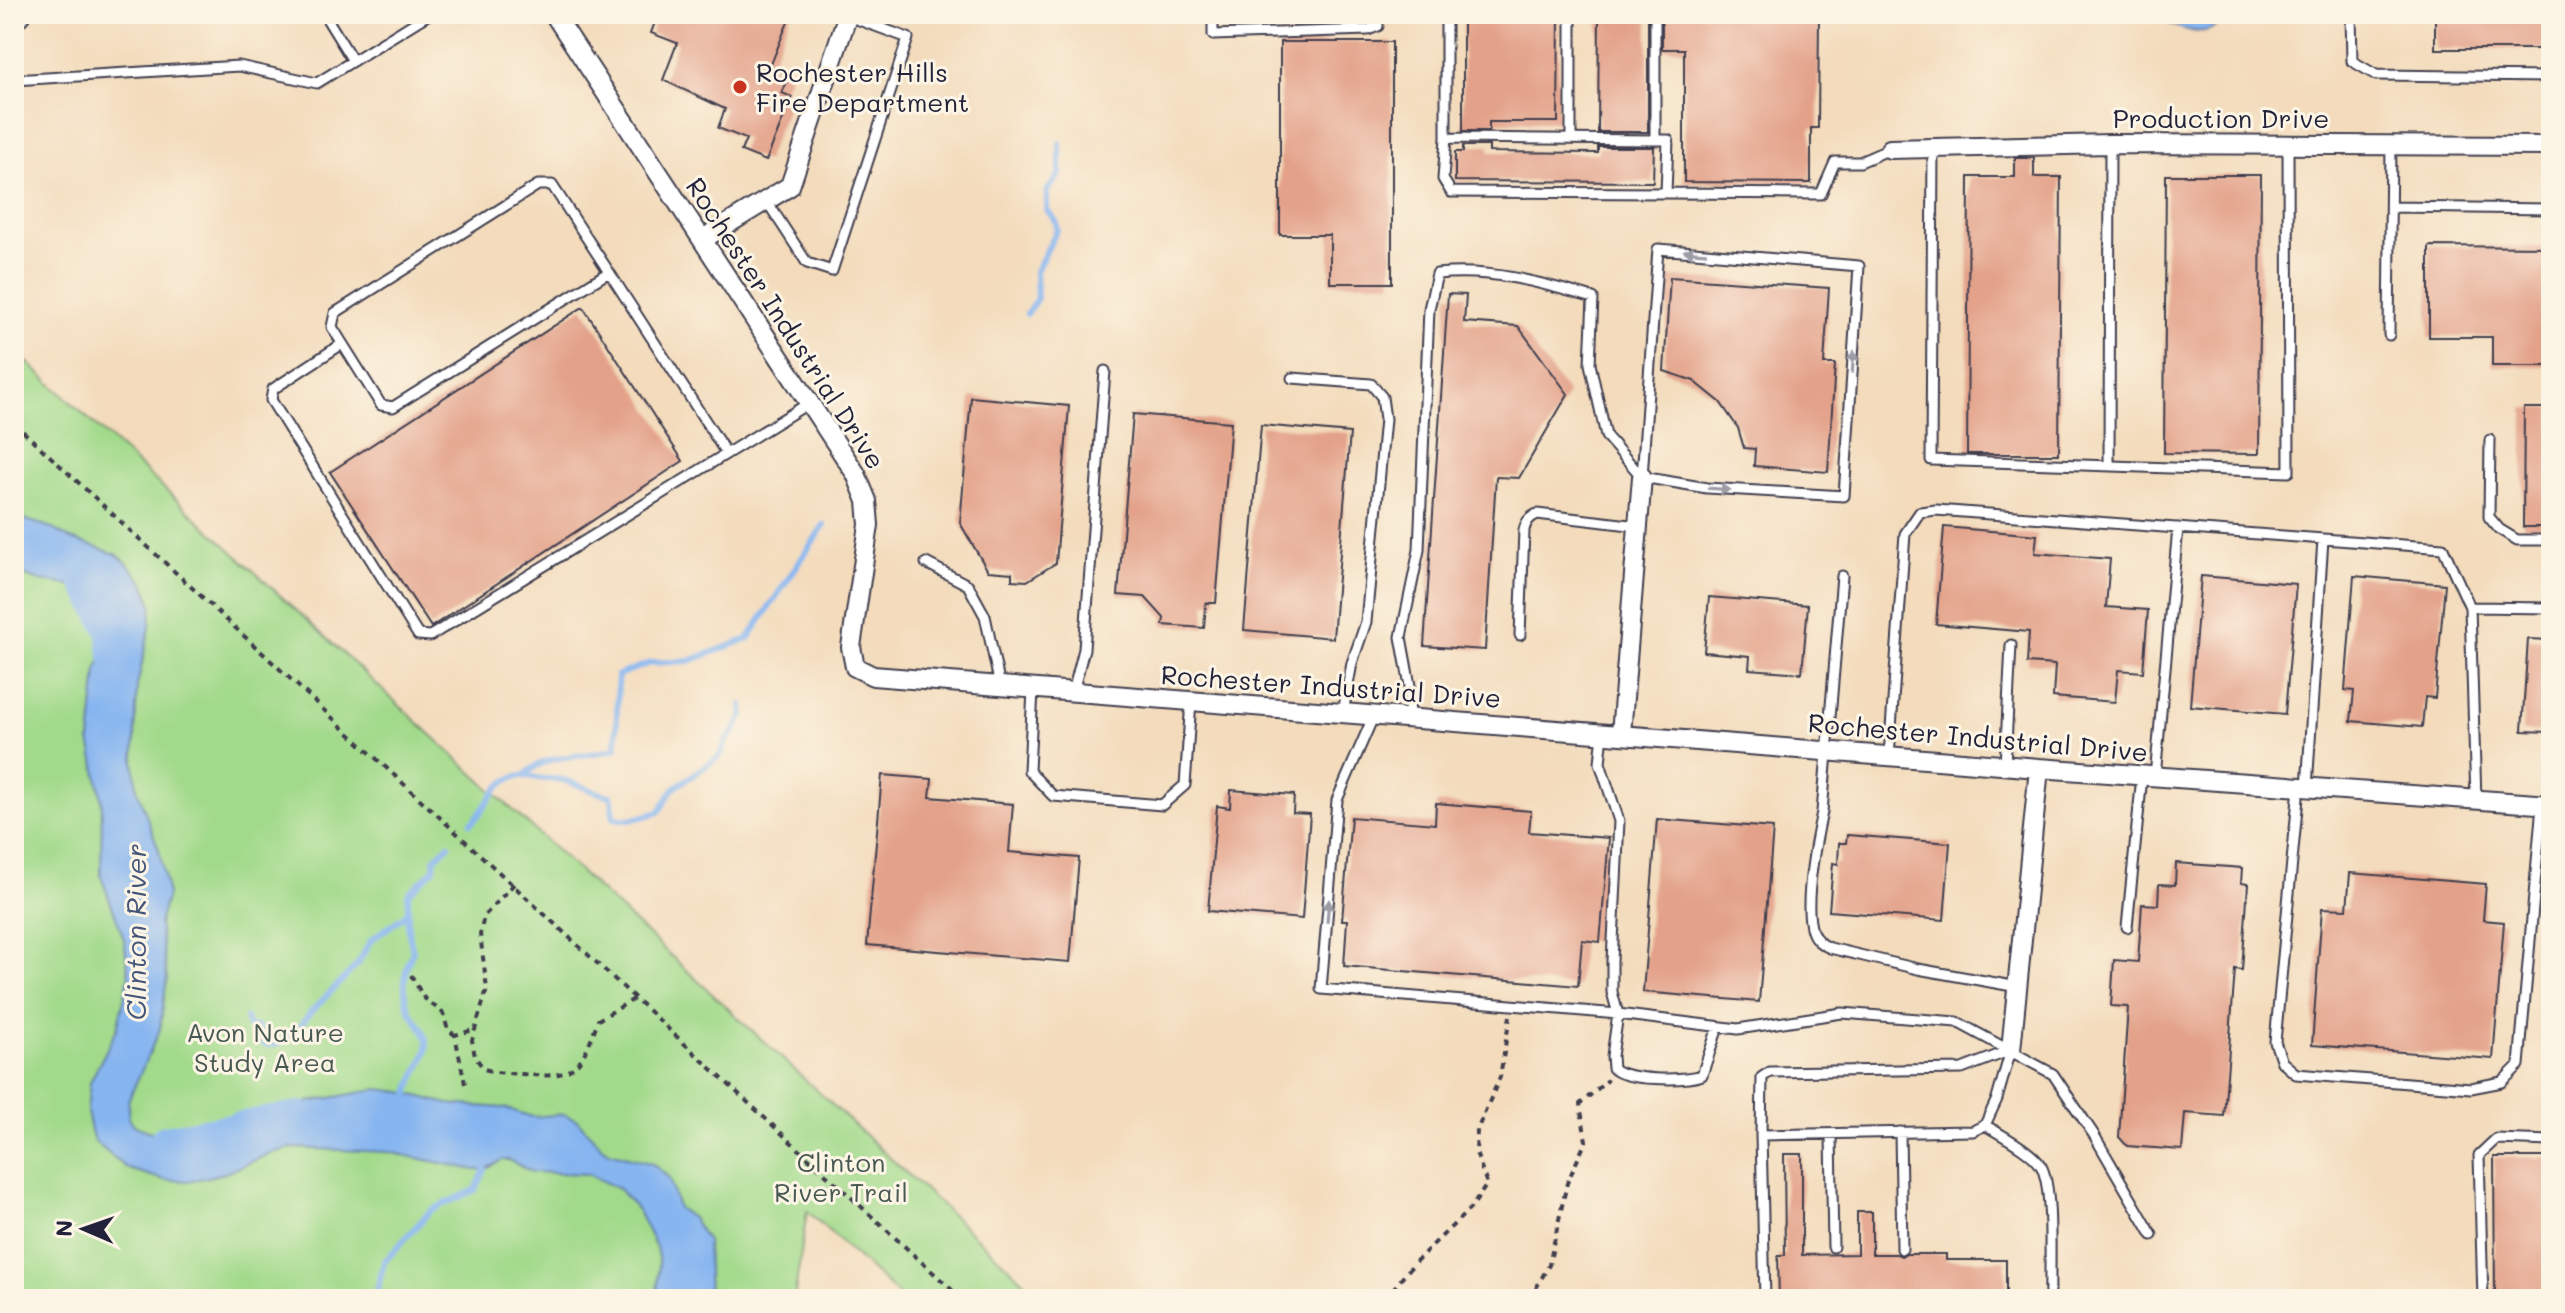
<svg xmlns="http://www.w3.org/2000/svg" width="2565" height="1313" viewBox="0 0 2565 1313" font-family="Mali,sans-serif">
  <rect width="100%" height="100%" fill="#fcf5e5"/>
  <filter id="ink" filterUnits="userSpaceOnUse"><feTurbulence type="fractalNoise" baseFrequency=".0125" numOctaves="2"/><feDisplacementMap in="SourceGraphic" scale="16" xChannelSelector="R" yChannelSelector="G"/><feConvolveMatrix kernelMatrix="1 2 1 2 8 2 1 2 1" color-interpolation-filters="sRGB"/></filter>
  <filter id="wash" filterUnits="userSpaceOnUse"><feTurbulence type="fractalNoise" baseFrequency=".006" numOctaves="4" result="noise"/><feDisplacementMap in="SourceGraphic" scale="32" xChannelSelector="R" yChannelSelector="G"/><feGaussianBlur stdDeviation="1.8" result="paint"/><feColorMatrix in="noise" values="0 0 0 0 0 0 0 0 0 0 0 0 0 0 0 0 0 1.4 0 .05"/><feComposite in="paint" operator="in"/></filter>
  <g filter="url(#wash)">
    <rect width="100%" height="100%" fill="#f3dbbc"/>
    <path fill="#a2da8b" stroke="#627e63" stroke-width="2" d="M14,350L1043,1299H903L807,1211L794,1299H14Z"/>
    <path fill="#86b5f0" stroke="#546c96" stroke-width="2" d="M2152,14H2225V16C2208,45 2173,27 2152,14Z
      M14,516L49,527L71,539L116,554L126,562L144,583L152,605L150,627L137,686L134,762L137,789L159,850L166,883L167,895L159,924L167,978L160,1029L128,1101L129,1119L135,1126L161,1136L240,1132L309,1102L378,1089L402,1092L448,1104L504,1108L533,1117L564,1114L577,1120L601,1146L609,1152L653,1164L669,1178L678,1208L692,1218L707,1241L709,1299H657L659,1262L656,1247L638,1211L619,1189L588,1174L532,1172L509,1160H502L485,1170H475L388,1152L290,1148L269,1154L225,1173L191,1181L165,1180L128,1169L96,1143L92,1135L87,1112L90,1082L117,1029L129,977L124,939L101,876L102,800L90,741L97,670L107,642L110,621L108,611L99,596L84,587L40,581L14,572Z"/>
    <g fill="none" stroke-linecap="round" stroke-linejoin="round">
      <path stroke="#86b5f0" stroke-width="6" d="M1027,314L1037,298L1036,271L1057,230L1056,221L1047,210V191L1060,174V143
        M526,774C550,750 588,760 616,748L618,675L650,663L689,661L748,639L824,525
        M471,823C483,813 488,799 498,788C511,775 521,774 538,778C546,780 555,778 563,780C580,784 594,793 611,796C614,804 611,811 614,818L630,820L659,812L673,789L720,756L726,741L736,729L743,715L742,705
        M246,1018L248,1026L258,1027L260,1032L256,1039L266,1045L279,1043L297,1031L310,1013L357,965L371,940L408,913
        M409,1093C412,1076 426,1061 427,1047C428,1033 418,1024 411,1013C401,995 404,968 413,951L408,930V894L434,869L435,858L449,845
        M375,1299L384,1262L431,1210L475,1190L485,1170"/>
      <path stroke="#86b5f0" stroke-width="36" d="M14,551L81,568L114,629L119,671
        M166,1143L300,1119"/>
    </g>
    <g id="blocks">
      <path fill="#e3a189" d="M658,14H791L770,67L790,75L782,93L792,97L766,161L741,151L746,139L718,128L725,109L663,80L677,43L651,33Z
        M1463,14H1559L1558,122H1489V131H1463Z
        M1599,14H1648V132H1598Z
        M1662,14H1819L1818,128H1811V183L1684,182V49H1662Z
        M2435,14H2551V49H2435Z
        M1280,42H1392V283H1330V235H1280Z
        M1463,146H1489V152L1598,153V147H1654L1653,182L1455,181V152H1463Z
        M2015,158H2034V177H2061L2059,454H1967L1969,177H2015Z
        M2166,175H2261L2259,454L2164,453Z
        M2429,246L2551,247V366H2492V337H2429Z
        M1670,277L1829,288L1824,364H1835L1828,472L1754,466L1755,449L1744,448L1738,428L1720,402L1694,381L1664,371Z
        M1448,294L1466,295L1464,322L1518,326L1568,394L1519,478L1496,477L1485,650L1424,646Z
        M583,307L683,461L431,627L330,472Z
        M971,397L1069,406L1056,563L1027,581L1012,580V573L988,571L960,523Z
        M2524,408H2551V527H2523Z
        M1133,414L1231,422L1216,603H1206L1204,628L1163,625L1164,618L1145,597L1118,595Z
        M1261,425L1350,433L1333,638L1244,630Z
        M1944,527L2037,535L2035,553L2110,559L2106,607L2148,610L2143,672L2118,670L2115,702L2053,697L2055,665L2027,663L2029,632L1936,624Z
        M2201,576L2296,584L2285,714L2190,706Z
        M2354,576L2445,584L2435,698L2425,697L2422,727L2351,721L2354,691L2345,690Z
        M1709,597L1808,605L1802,673L1749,669L1750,656L1704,652Z
        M2528,639L2551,640V732L2522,731Z
        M882,775L932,779L930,797L1013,804L1009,852L1079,858L1070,962L867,945Z
        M1231,790L1294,795L1293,813L1310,814L1302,919L1208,911L1217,806L1230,808Z
        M1436,803L1531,811L1529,832L1609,838L1600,942L1582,940L1578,986L1344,966L1347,920H1342L1351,817L1435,824Z
        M1657,819L1773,828L1759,1002L1643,992Z
        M1847,835L1950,843L1944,920L1829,911L1833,863L1838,864L1839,843H1846Z
        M2176,863L2242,868L2241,883L2248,884L2242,970L2235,969L2224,1116L2185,1113L2182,1150L2127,1146L2119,1137L2128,1007L2111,1006L2114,960L2138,962L2142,904L2158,905L2159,884L2175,885Z
        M2350,873L2486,884L2483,920L2504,922L2493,1059L2312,1045L2322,908L2347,909Z
        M1784,1154H1802V1255L1857,1254V1212H1872V1254H1897L1901,1256L1907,1254H1946V1260H2006V1299H1779L1778,1255H1785Z
        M2494,1157H2551V1299H2495Z"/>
    </g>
  </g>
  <g filter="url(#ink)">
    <use href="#blocks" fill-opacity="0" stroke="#413e4e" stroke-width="2"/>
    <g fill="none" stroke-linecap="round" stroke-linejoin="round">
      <defs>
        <path id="service" d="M324,14L353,61
          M1213,14V35L1368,30L1378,26V14
          M1446,14V138L1443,179L1451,192L1666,193
          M1655,14V140H1668L1666,193L1821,194L1835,162H1860L1890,149
          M2351,14L2352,61L2376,75L2551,77
          M14,29L27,14
          M14,80L239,66L317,83L429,14
          M1446,138L1655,140
          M1571,139V14
          M1933,148L1931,460L2289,472L2288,144
          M538,185H552L609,272L393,407L381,405L332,327L335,313Z
          M766,200L807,263L832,271L908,38L848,16
          M2391,207L2551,209
          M609,272L726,453
          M2389,335L2391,144
          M342,344L273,389L271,400L418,635L430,636L809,403
          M1292,378L1371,384L1382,397L1385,419L1366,622L1352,663L1343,713
          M2490,440L2489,517L2499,529L2517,540H2551
          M2109,465L2110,144
          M926,563L968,585L985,616L1000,686
          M1842,576L1822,812C1816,840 1803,904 1812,931C1815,940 1821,944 1830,948L1918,969L2018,987
          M2470,607L2476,800
          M1520,635L1524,530C1526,522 1529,518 1537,514L1638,526
          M1033,689L1029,771L1053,796L1162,805L1185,785L1191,701
          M1073,692L1084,649L1105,371
          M1374,715L1337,800L1321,989L1618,1014L1612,1056L1613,1068C1624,1081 1685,1081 1702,1075L1718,1027
          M1409,718L1410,686L1401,637L1419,550L1429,309L1437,274C1490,268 1542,283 1593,298L1590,364L1606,436L1642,477L1707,488L1844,496L1859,266L1658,249L1642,477
          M1603,733L1600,763L1619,821L1612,961V992L1618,1014L1738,1029L1842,1013L1957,1022L2053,1074L2094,1135L2152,1235
          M1889,756L1905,534L1920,512L1936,510L2443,548L2470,607L2551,608
          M2005,765L2011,645
          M2155,777L2178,528
          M2299,787L2275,1042L2282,1062L2296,1074L2471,1088L2502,1082L2519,1065L2542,805
          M2307,788L2323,539
          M2127,927L2142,776
          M2011,1050L1997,1099L1985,1125L1973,1131L1761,1135L1762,1077L1770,1072L1962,1069Z
          M1985,1125C2001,1135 2032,1151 2041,1166C2054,1188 2049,1270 2050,1299
          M1900,1132L1902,1249
          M1831,1134L1833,1247
          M1761,1135L1765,1299
          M2483,1299L2479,1155L2496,1139L2551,1141"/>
        <path id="minor" d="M554,14L856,474L867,501L869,525L851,647L855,667L873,676L2039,768L2551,805
          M1890,149L2110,144L2551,146
          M703,239L790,186L848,14
          M1621,734L1642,477
          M2011,1050L2039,768"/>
      </defs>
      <use href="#service" stroke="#413e4e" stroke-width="13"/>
      <use href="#minor" stroke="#413e4e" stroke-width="22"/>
      <path stroke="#413e4e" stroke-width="4" stroke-dasharray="6 6" stroke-linecap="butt" d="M14,423C330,715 645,1009 962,1299
        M514,884L484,916L480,934L487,989L472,1040L475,1057L484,1069C496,1073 509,1073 522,1074C575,1080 581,1068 598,1020L634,999
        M411,975L424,998L443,1013L448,1030L455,1035
        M465,1084L455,1035L473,1030
        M1385,1299L1415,1262L1472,1207L1487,1184L1476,1153L1477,1130L1500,1077L1510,1016
        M1530,1299L1549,1265L1567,1183L1586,1141L1580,1104L1608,1080"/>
      <use href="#service" stroke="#fff" stroke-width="9"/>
      <use href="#minor" stroke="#fff" stroke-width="18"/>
    </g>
    <defs><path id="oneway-solid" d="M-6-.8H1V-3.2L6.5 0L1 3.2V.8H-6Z" transform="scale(2)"/></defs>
    <g fill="#9c9ca7">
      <use href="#oneway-solid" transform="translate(1695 252) rotate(-175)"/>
      <use href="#oneway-solid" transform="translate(1853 362) rotate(-86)"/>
      <use href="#oneway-solid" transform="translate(1719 489) rotate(4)"/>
      <use href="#oneway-solid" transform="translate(1328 911) rotate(-85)"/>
    </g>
  </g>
  <circle fill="#c8321e" stroke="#fcf5e5" stroke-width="3" cx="740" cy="87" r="8"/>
  <g text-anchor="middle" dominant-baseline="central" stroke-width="6" stroke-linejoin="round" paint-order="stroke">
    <g font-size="26" fill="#22223b" stroke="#fcf5e5" text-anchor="start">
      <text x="756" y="72">Rochester Hills<tspan x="756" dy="30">Fire Department</tspan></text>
    </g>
    <g font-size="26" fill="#22223b" stroke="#fcf5e5">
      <text x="2221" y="118">Production Drive</text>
      <text transform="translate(786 323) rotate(57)">Rochester Industrial Drive</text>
      <text transform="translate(1331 686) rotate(4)">Rochester Industrial Drive</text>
      <text transform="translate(1978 737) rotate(5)">Rochester Industrial Drive</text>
    </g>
    <g font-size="26" fill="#485953" stroke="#fcf5e5">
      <text x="265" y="1032">Avon Nature<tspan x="265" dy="30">Study Area</tspan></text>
      <text x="841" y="1162">Clinton<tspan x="841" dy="30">River Trail</tspan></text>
    </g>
    <g font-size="28" font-style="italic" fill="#45557a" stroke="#fcf5e5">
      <text transform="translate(135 932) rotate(-90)">Clinton River</text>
    </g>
  </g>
  <rect width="2565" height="1313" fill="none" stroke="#fcf5e5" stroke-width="48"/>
  <g transform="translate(84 1229) rotate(272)" stroke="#fcf5e5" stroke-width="6" paint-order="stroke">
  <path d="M0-6L14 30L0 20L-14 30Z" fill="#22223b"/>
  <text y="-12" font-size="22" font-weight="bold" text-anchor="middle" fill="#22223b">N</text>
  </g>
</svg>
